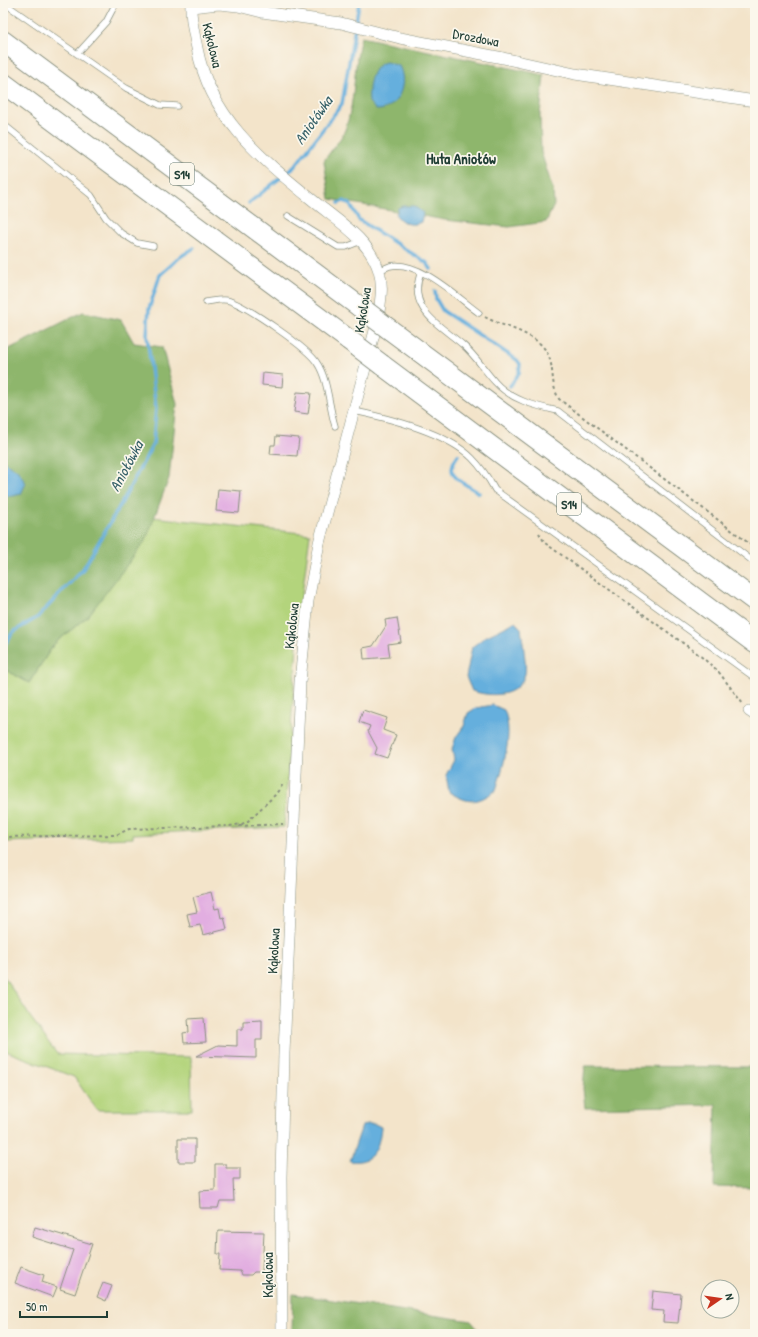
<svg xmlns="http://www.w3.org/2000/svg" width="758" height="1337" viewBox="0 0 758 1337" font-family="'Patrick Hand',sans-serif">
  <rect width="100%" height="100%" fill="#fbf7ec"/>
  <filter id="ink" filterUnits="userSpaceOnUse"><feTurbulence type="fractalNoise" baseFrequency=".025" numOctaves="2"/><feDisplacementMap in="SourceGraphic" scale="8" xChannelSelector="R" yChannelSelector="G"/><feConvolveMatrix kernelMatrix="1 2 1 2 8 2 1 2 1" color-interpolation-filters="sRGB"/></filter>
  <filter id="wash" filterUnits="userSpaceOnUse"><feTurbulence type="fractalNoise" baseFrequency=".012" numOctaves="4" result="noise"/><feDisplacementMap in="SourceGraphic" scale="16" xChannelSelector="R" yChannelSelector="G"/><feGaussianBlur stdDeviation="0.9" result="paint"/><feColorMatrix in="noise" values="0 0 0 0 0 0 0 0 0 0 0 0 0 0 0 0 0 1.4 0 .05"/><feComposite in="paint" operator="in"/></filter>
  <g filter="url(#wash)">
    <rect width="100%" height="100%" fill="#f3e4ca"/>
    <path fill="#b3d47c" stroke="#698858" d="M152,517L310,534L299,617L284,827L133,834V838L3,842V673L8,671L29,683L54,644L88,616Z
      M3,975L31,1018L57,1054L191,1057L192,1110H97L74,1077L3,1050Z"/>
    <path fill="#8eb66c" stroke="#567a50" d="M361,37L544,75L540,115L541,152L553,190L554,205L546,222L509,227L445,220L330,199L324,161C330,151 341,140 345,130C356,100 353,68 361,37Z
      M83,312L121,320L134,343L162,347L177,404L169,478L146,540L88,616L54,644L29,683L8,671L3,673V352Z
      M585,1066L755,1067V1188L714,1187L716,1105L585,1108L583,1088Z
      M293,1294L471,1321L482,1334H292Z"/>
    <path fill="#65afdd" stroke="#427688" d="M386,62L399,66C409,84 397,111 376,110L369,102C368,87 370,66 386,62Z
      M403,206H414L423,213L421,222C411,227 402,223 396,215L398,208Z
      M3,461L17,470L26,483L21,494L13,496H3Z
      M515,622L521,628C522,638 527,666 525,674C518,698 491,697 472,691L466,677L472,647L485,637Z
      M493,705L504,710C514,734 503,767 496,790C477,804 469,804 449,792L446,775L454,760L452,749L456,737L464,726L468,713L476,708Z
      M367,1124H375L381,1127C379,1147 374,1164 350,1161L362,1126Z"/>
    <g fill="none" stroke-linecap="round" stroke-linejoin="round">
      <path stroke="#65afdd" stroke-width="3.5" d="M249,203L295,166L342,104L359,3
        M339,203L344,201L350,204L359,220L427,263L431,269
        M435,291L436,299L443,311L517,360L520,364L519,373L510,386
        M458,455C442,477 462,481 479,493
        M3,647L13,632L38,617L83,569L121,504L153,444L156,408L147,335L149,309L160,275L180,257L194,248"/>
    </g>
    <g id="blocks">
      <path fill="#e2aee1" d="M263,373L283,375L282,387L262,385Z
        M297,392L311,393L308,414L294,412Z
        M276,436L299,438L297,456L270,454L271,445H275Z
        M218,489L241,491L239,513L216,511Z
        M397,618L401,642L388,644L390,657L364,659L363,648L373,646L386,626L385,620Z
        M363,710L387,718L383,730L396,735L387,758L375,754L377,748L368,731L370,726L359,722Z
        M211,892L215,909L219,908L221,918L224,917L227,929L203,935L200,925L190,927L187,914L197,912L193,897Z
        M204,1018L206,1042L184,1043L183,1033L189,1032L188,1019Z
        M262,1020V1040H256V1058L196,1056L218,1045L237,1046V1029H243V1021Z
        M178,1139H195V1162H178Z
        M215,1164H226V1168H240V1179H233L234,1201H220L218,1208H200L199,1191L215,1190Z
        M35,1227L92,1244L75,1294L60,1289L73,1250L32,1237Z
        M218,1231L264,1232L262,1272H254L251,1275H242L240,1271L219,1270L220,1254H217Z
        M21,1267L44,1275L42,1282L57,1287L53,1297L15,1283Z
        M103,1283L112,1286L106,1301L97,1297Z
        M653,1291L681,1294L678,1323L663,1322L664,1311L651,1310Z"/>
    </g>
  </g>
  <g filter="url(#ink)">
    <use href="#blocks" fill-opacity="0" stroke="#89907f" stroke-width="1"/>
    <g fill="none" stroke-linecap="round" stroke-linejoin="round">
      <defs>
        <path id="service" d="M4,3L126,88L160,105L177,106
          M146,3H149
          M77,54L106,22L116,3
          M3,124L91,195L106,218L121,233L137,243L153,246
          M288,216L338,247H346L361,241
          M379,271C383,269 387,267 390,266C418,259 458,298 479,313
          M421,272C406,309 440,325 463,345C475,355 484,370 495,382C511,400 535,406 558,411L755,563
          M206,302C214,301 223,298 230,301C248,307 308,348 317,363C328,379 329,407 335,426
          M354,411C388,418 447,433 472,458C481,467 489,479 495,490L755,678"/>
        <path id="minor" d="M191,3C190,18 194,33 197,48C211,122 266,162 321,207C344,225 370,242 379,271C384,287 380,303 378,319L319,543L308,601L300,682L284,1053L281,1177L282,1334
          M191,7L219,4L238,6L262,12L341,23L400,38L503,58L575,74L755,101
          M749,711L755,715"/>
        <path id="motorway" d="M3,41L360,307
          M3,83L349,340
          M389,329L755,601
          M382,365L755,643"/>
      </defs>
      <use href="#service" stroke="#89907f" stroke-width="7"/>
      <use href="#minor" stroke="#89907f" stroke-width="12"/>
      <use href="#motorway" stroke="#89907f" stroke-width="22"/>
      <path stroke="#89907f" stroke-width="2" stroke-dasharray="3 3" stroke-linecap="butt" d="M485,317C506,329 543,333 550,360C554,374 551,385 559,399L755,548
        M539,533L545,543L698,654L718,671L743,704
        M239,826L283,824
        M3,837L116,835L129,829L230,826L242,824L248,821L275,795L284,783"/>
      <use href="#service" stroke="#fff" stroke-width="5.5"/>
      <use href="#minor" stroke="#fff" stroke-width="11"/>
      <use href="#motorway" stroke="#fff" stroke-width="20"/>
      <defs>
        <path id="motorway-bridge" d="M360,307L389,329
          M349,340L382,365"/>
      </defs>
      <use href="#motorway-bridge" stroke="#89907f" stroke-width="22" stroke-linecap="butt"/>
      <use href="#motorway-bridge" stroke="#fff" stroke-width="20"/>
    </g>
  </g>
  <g text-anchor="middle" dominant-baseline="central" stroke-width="3.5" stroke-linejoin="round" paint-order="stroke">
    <g fill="#fbf7ec" stroke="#61756b" stroke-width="1">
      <rect x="170" y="163" width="24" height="22" rx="3"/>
      <rect x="557" y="493" width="24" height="22" rx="3"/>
    </g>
    <g font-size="13" font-weight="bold" fill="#1f3d34">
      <text x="182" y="174">S14</text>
      <text x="569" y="504">S14</text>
    </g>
    <g font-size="14" fill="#1f3d34" stroke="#fbf7ec">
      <text transform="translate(476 37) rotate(11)">Drozdowa</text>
      <text transform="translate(213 45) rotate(76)">Kąkolowa</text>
      <text transform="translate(362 310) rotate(-81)">Kąkolowa</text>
      <text transform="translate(291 626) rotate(-84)">Kąkolowa</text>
      <text transform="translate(273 951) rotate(-87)">Kąkolowa</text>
      <text transform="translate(267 1275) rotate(-90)">Kąkolowa</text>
    </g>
    <g font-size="15" font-style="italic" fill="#345f67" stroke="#fbf7ec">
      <text transform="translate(313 120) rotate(-55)">Aniołówka</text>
      <text transform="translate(126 466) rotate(-62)">Aniołówka</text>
    </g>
    <g font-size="15" font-weight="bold" fill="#1f3d34" stroke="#fbf7ec">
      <text x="461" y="158">Huta Aniołów</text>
    </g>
  </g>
  <rect width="758" height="1337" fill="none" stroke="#fbf7ec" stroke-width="16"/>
  <g transform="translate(720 1299) rotate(77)"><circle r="19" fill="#fbf7ec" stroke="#a3ada2"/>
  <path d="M0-3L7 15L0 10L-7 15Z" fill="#c8321e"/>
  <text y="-6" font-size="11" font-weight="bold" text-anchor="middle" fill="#1f3d34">N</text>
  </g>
  <path d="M20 1311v6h87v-6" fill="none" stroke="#1f3d34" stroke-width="2"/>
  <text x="26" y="1311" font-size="12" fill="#1f3d34" stroke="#fbf7ec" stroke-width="3" paint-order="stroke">50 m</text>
</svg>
